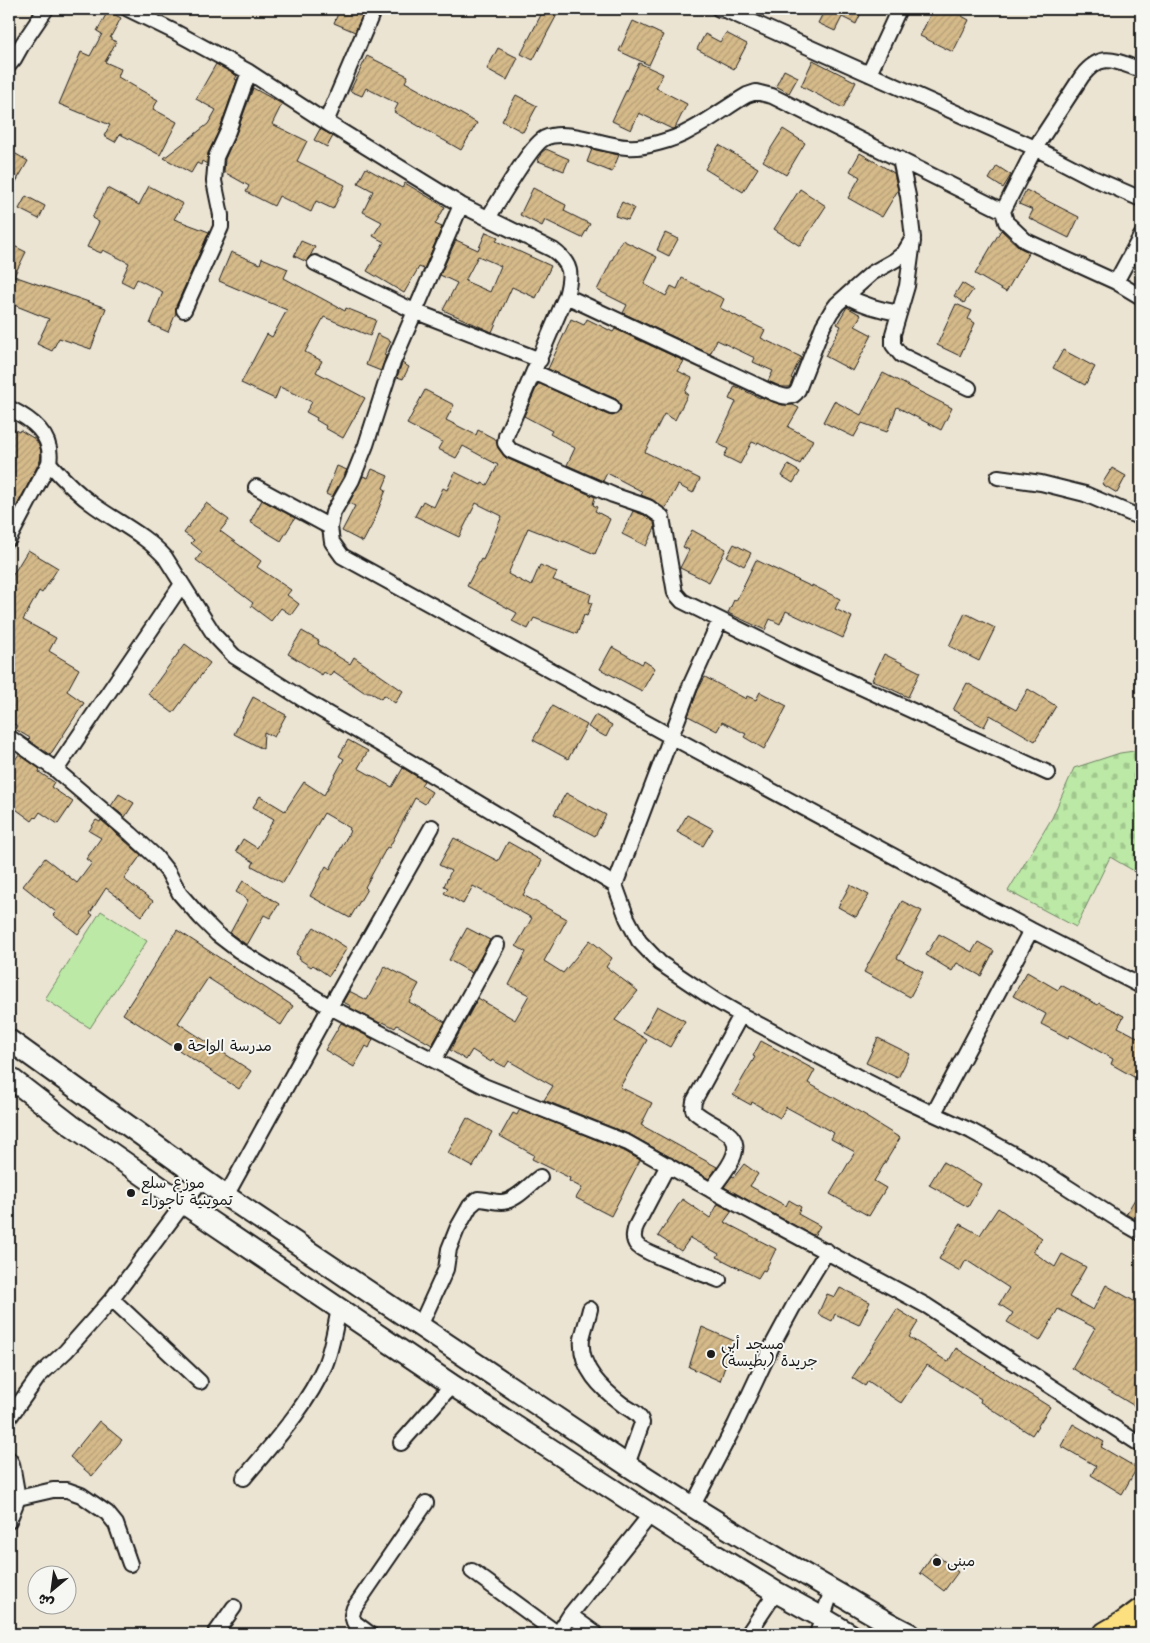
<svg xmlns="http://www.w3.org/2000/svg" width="1150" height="1643" viewBox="0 0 1150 1643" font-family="Kalam,'Playpen Sans Arabic',sans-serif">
  <defs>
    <pattern id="cemetery-stones" width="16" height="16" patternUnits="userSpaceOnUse" patternTransform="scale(1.25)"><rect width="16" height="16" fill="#bce9a6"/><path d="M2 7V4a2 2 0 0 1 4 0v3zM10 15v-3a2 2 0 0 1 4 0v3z" fill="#a1c78e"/></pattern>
    <pattern id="building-hatch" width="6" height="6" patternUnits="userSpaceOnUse" patternTransform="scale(1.25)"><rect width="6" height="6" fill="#d5ba8a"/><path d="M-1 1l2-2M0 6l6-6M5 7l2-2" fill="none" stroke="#b69f76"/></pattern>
  </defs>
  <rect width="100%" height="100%" fill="#ece4d3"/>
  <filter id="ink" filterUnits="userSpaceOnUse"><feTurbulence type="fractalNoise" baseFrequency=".02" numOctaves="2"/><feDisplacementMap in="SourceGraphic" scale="10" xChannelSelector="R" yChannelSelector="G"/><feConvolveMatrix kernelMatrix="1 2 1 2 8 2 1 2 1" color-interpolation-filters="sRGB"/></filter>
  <g filter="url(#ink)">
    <path fill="url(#cemetery-stones)" stroke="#6c8261" d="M1141,750V875L1110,857L1076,927L1008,891L1052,818L1074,768L1120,753Z"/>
    <path fill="#bce9a6" stroke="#6c8261" d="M101,911L147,941L90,1028L45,999Z"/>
    <path fill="url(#building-hatch)" stroke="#1c1c1c" fill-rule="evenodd" d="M340,9H365L355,32L334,23Z
      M544,9H560L533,60L521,54Z
      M825,9H863L856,24L842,17L835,31L818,23Z
      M933,9H965L962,16L969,20L953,52L920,36Z
      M108,11L121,18L110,38L116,42L105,62L121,69L118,77L158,100L153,109L177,122L160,155L120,134L115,142L104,136L110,125L59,104L81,52L90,56L102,34L97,31Z
      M633,21L663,35L649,65L619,51Z
      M726,33L747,44L734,69L697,49L705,34L720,42Z
      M498,48L518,58L507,80L487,69Z
      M367,56L408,76L405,82L477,123L461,150L394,112L398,104L366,88L362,96L350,91Z
      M813,60L856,82L843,108L801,86Z
      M639,63L663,74L656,88L687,104L675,128L672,129L639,113L631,130L612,121Z
      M216,64L237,76L235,79L237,80L220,128L208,153L207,164L202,161L201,165L197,163L191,173L164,158L208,124L216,110L196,99Z
      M784,70L798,77L789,93L776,86Z
      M253,88L282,104L272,124L307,141L297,161L345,185L333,209L316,201L311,212L279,196L274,206L246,192L249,186L224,172L225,159L236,134Z
      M516,95L537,106L523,132L502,121Z
      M320,129L333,136L327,147L314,140Z
      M783,129L805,143L786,175L763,161Z
      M719,145L758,168L743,192L705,169Z
      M546,149L569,159L564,171L538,161L541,153Z
      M592,149L619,155L612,172L587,162Z
      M9,150L28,161L9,194Z
      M860,153L894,173L898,190L882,217L848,198L860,177L850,171Z
      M997,166L1011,175L1003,188L989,179Z
      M366,168L402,188L405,183L445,207L435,224L442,227L424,269L419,267L404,293L367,271L384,242L373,236L382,222L363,212L373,191L358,183Z
      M149,186L183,204L174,219L209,232L176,306V313L168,332L150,324L163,292L137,279L133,287L121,281L129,263L103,250L101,253L87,247L99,222L92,218L107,188L139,205Z
      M533,188L566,205L564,211L590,224L582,238L545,220L542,226L520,215Z
      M800,189L826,206L800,246L774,229Z
      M1026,190L1079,217L1069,238L1029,218L1033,210L1019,204Z
      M26,196L45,206L39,219L19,209Z
      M622,202L634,208L628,220L615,216Z
      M1001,230L1020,248L1029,252L1006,292L975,274Z
      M486,232L498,237L496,241L551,266L536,298L512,287L492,332L443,310L457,283L440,275L456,240L478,250ZM478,256L501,266L490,292L465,281Z
      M665,233L678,239L669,256L657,250Z
      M622,240L657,257L644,284L666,296L671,286L677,289L682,278L724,299L720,308L765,330L761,338L801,357L791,378L793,379L789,387H782L768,381L773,371L753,362L755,358L717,340L710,354L623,313L627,305L597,290Z
      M301,241L315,247L307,262L294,256Z
      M12,245L26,252L14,276L106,308L91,349L59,338L52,351L37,344L49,319L9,303V252Z
      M231,252L260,264L262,258L288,269L284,278L345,311L346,308L376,320L370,336L324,317L305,352L322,361L316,372L365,398L343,438L325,428L326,426L316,420L317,418L306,412L312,402L280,387L275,399L241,383L267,334L272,337L287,310L219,281Z
      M962,283L973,290L964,303L954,296Z
      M956,304L972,311L968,319L975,323L960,356L937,345Z
      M847,307L861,315L855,326L872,335L853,371L825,356L841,326L837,324Z
      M571,319L584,325L587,319L613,332L615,329L684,361L678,371L692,378L685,392L688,394L675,420L664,414L645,452L700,479L693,493L678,485L665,509L653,500L641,495L643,492L607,473L603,481L567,465L575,448L550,434L552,431L524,416L538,384H540L608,415L613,416L620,411L621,406L616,399L548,369Z
      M377,334L391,341L384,355L386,356L381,371L366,365Z
      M1063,350L1095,367L1085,385L1053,368Z
      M402,363L409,367L403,379L397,377Z
      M883,373L952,408L941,430L897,407L887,432L862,423L854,437L823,422L834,401L861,415Z
      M735,386L760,398L761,397L782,405H793L799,408L788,427L813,440L800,464L758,442L757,444L752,442L740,464L724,456L728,449L717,443L736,402L729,399Z
      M425,390L454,405L446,420L476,435L478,430L497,440L498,448L506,458L595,497L593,505L597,507L595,511L610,519L595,554L564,541V542L528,528L508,574L531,586L540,565L557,572L553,580L591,594L589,602L592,603L587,616L584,615L577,634L534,618L528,629L512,621L517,613L467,586L481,559L483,560L502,516L476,503L459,537L415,516L423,501L434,507L443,488L447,490L455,472L481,485L482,483L487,485L498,465L463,446L456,458L438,449L442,442L407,424Z
      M9,427L19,432L20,430L35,439L40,447L41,454L40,461L9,521Z
      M788,465L800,472L793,483L782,476Z
      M337,466L347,470L332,497L326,494Z
      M1112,468L1126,476L1117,493L1102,484Z
      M372,469L388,476L383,488L386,490L372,525L363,542L342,531L355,506L349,503L363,476L368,478Z
      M262,500L295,518L281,541L250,522Z
      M206,503L229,520L220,531L261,561L257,567L291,590L287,595L299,604L291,615L281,608L271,621L251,606L253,603L196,560L202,552L191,543L194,540L184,533Z
      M633,511L644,515L654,522L655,528L646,546L622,534Z
      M692,530L726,549L709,582L680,568L689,550L683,547Z
      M734,544L751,553L744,566L727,557Z
      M28,550L58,568L42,593L39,591L23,620L56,638L49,651L79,669L67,691L84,703L50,755L28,740L30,738L15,729L17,726L9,721V581Z
      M756,560L812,587V585L840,599L835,609L852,617L843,638L786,611L780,624L770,619L765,630L728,613L734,600L736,601Z
      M965,613L995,628L979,661L949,646Z
      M302,631L319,641L318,644L350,664L354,657L403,691L395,703L384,695L381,699L370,692H364L333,671L330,676L324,672L322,675L288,654Z
      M185,644L210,663L173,713L148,694Z
      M612,647L642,664L644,661L655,668L642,691L600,669Z
      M884,654L920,672L908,697L872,680Z
      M705,677L746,699L747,696L756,700L760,692L787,706L764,749L744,737L746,734L722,722L717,731L688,716L698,690Z
      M967,683L1016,710L1028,689L1056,706L1035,741L990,715L984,727L953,710Z
      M253,697L286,715L274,737L264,732L263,749L234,734Z
      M552,706L587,725L568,759L533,740Z
      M595,715L612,725L606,737L588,727Z
      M348,740L368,751L358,768L392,787L403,768L424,781L421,785L432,792L425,804L415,798L389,848L387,847L365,887L367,889L350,918L310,896L326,866L330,869L350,831H349L350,828L324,813L283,883L252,866L254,862L236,851L243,839L257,848L274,819L253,807L260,796L285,811L304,782L324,795L344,759L339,756Z
      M19,754L40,769L39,772L54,782L51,787L73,802L58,824L40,812L36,818L35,817L32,821L9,804V769Z
      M566,793L606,815L595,836L554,814Z
      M119,794L134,803L125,817L111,806Z
      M687,815L713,829L703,846L677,832Z
      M96,820L100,822L101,820L141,855L124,879L153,901L142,916L106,888L90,913L93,915L78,934L53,915L56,912L23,886L45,858L77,883L92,863L86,859L101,838L89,831Z
      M454,838L498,861L508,842L542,861L523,895L567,919L544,961L563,973L590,940L612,958L606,967L638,991L615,1020L647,1040L620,1087L652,1103L641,1125L717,1167L709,1179L631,1135L544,1100L553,1086L509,1061L505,1067L492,1060L491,1062L472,1050L466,1060L450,1050L478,998L515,1020L529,995L509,985L526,952L516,946L532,918L473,886L463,904L444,893L448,888L444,886L451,871L439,865Z
      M243,881L279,904L270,918L264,915L247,945L230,933L248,900L236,892Z
      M850,885L869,895L856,917L838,907Z
      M902,901L922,911L897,958L923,972L910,997L864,972Z
      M314,927L347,948L329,976L313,965L311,967L299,959L300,957L296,954Z
      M467,928L490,940L472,973L449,960Z
      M177,930L293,1006L281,1025L208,978L178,1023L251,1071L239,1089L123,1014Z
      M939,934L972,952L978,942L994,951L981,976L957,963L952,971L926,955Z
      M385,966L419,984L409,1002L445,1022L432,1045L397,1025L395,1028L383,1022L382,1024L350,1008L351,1006L343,1002L349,991L367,1000Z
      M1027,972L1058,990L1061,985L1098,1005L1099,1003L1124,1016L1118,1027L1141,1039V1081L1111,1064L1113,1059L1070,1035L1068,1038L1041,1024L1046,1014L1013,996Z
      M657,1006L685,1021L670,1047L643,1032Z
      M341,1023L373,1039L369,1048L366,1046L354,1067L325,1050Z
      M878,1038L910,1054L898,1078L866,1063Z
      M761,1041L815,1070L808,1083L867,1116L866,1117L900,1138L874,1181L886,1188L869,1216L830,1194L855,1152L831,1139L834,1133L786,1107L780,1118L752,1102L751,1105L733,1095L755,1057L753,1056Z
      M520,1109L624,1151L640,1160L611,1216L576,1198L582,1188L569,1181L570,1178L532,1159L534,1155L500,1136L513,1113L517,1115Z
      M467,1118L492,1132L473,1167L448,1153Z
      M943,1162L981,1184L968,1207L929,1185Z
      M744,1164L758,1174L750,1186L786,1206L789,1200L801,1207L798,1214L820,1226L814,1236L724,1187L732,1176L734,1177Z
      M1141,1189V1223L1126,1214Z
      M682,1199L710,1218L718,1204L732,1211L724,1222L776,1249L765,1271L763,1270L758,1278L717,1257L719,1254L690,1238L681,1251L658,1236Z
      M998,1208L1042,1238L1033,1252L1055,1267L1062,1254L1086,1267L1069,1297L1093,1310L1106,1285L1141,1305V1410L1072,1368L1095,1328L1058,1309L1040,1341L1007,1322L1013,1313L999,1304L1009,1288L966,1260L960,1271L939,1259L960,1224L980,1235Z
      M840,1288L870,1302L859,1325L835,1314L832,1321L818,1314L827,1294L835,1297Z
      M897,1309L918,1322L909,1337L948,1362L956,1348L1050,1407L1032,1435L980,1402L981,1399L927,1365L901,1403L868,1381L865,1386L852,1378Z
      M702,1327L734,1341L720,1381L689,1367Z
      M99,1421L122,1440L92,1476L70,1457Z
      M1073,1424L1104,1442L1101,1447L1137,1468L1122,1494L1091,1475L1096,1466L1061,1446Z
      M934,1553L958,1572L944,1591L920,1573Z"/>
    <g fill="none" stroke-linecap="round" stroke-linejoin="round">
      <defs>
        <path id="minor" d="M128,9L175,32L249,72L326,122L461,205L553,250C572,264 572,274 566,296L506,436L505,443L510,450L613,495L648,507L662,517L675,593L682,601L793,656L1048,773
          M719,9L728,11L1035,148L1093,178L1141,199
          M9,65L14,59L23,43L46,9
          M869,74L899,9
          M326,122L374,9
          M461,205L391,367L366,445L352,480L333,513L330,527L332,542L342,556L672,737L1031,930L1141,986
          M1003,211L1006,222L1026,241L1116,282L1141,297
          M488,218C498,203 531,144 545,138C566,128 604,146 627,147C642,149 676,139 689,131C709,121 728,106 747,95L756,92L772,96L1003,211L1035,148L1082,76C1102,51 1115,61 1141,70
          M913,241L907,286L893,334V345L901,355L969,388
          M315,263L414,311L540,360
          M1116,282L1141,236
          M566,296L773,393C782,396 792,401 798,390L823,326L831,312L837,304L872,273L895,260L904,253L913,238L908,196L900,159
          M846,296C863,305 880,310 899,313
          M184,310L221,227V215L214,181L216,157L228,131L249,72
          M534,372L612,407
          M9,408C31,419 54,435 49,463L9,539
          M49,463C63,479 78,494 95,506C119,523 145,535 165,557L215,636L234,656L304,700L390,750L615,885L691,684L720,620
          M998,477L1041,483L1085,494L1141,518
          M256,487L330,527
          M9,737L56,770L131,834L156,857L168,872L180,894L201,918L217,934L238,950L330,1007L484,1086L628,1143L711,1190L927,1306L1141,1445
          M56,770L182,584
          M615,885L627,918L639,941L660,963L715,1000L741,1015L856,1076L908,1102L971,1131L1033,1165L1120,1221L1141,1233
          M434,1060L497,945
          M934,1113L1031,930
          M668,1165L636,1226C634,1233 632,1239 637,1245C645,1254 704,1274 719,1280
          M711,1190C723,1173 750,1147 725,1131C715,1124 704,1120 695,1112L693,1109L694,1101L741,1015
          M226,1196L330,1007L432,827
          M112,1299L200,1382
          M590,1309C588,1318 584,1329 582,1339C579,1368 602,1389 623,1405C631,1410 640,1414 642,1423L627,1465
          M420,1326L446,1269L449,1249L457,1229L470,1206L478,1199C486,1199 493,1202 501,1202C515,1202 529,1185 540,1177
          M9,1418L39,1376L66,1351L112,1299L202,1179
          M401,1443L452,1385
          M9,1459L12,1464L18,1498L9,1521
          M244,1478C273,1443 306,1408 325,1365C332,1348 335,1327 339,1309
          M18,1498L53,1490H67L81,1495L107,1513L116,1524L130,1564
          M692,1507L735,1425L773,1344L793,1307L827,1251
          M472,1571L558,1634
          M570,1615L596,1634
          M215,1634L234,1607
          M370,1634L354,1622L352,1615L354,1608L426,1503
          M558,1634L570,1615L651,1514
          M748,1634L776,1592
          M817,1634L832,1590"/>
        <path id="secondary" d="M9,1040L226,1196L627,1465C698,1511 771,1555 844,1597C866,1610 887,1623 910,1634
          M9,1077L71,1125L183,1203L452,1385L689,1539L776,1592L823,1618L850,1634"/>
        <path id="trunk" d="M1106,1634L1125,1623L1141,1611"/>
      </defs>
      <use href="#minor" stroke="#1c1c1c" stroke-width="18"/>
      <use href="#secondary" stroke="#1c1c1c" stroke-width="24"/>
      <use href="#trunk" stroke="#1c1c1c" stroke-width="28"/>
      <use href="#minor" stroke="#f6f6f2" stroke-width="14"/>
      <use href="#secondary" stroke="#f6f6f2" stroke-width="20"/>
      <use href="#trunk" stroke="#fce080" stroke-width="24"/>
    </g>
  </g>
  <g fill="#1c1c1c" stroke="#f6f6f2" stroke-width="2">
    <circle cx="178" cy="1047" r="5"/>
    <circle cx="131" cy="1193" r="5"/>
    <circle cx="711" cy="1354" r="5"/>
    <circle cx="937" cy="1562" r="5"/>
  </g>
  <g text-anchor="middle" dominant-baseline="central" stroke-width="4" stroke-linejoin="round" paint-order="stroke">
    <g font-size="15" fill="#1c1c1c" stroke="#f6f6f2" text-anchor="start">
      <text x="188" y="1047">مدرسة الواحة</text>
      <text x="141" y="1184">موزع سلع<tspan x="141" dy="17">تموينية تاجوراء</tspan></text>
      <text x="721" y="1345">مسجد أبي<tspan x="721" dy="17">جريدة (بطيسة)</tspan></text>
      <text x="947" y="1562">مبنى</text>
    </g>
  </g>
  <rect width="1150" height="1643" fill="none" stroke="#f6f6f2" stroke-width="30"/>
  <rect x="15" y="15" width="1120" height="1613" fill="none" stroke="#1c1c1c" stroke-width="2" filter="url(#ink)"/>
  <g transform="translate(52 1590) rotate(209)"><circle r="24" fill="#f6f6f2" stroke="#9f9f9c"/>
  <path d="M0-4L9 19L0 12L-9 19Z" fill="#1c1c1c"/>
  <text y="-8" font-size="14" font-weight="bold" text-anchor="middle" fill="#1c1c1c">ش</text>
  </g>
</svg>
